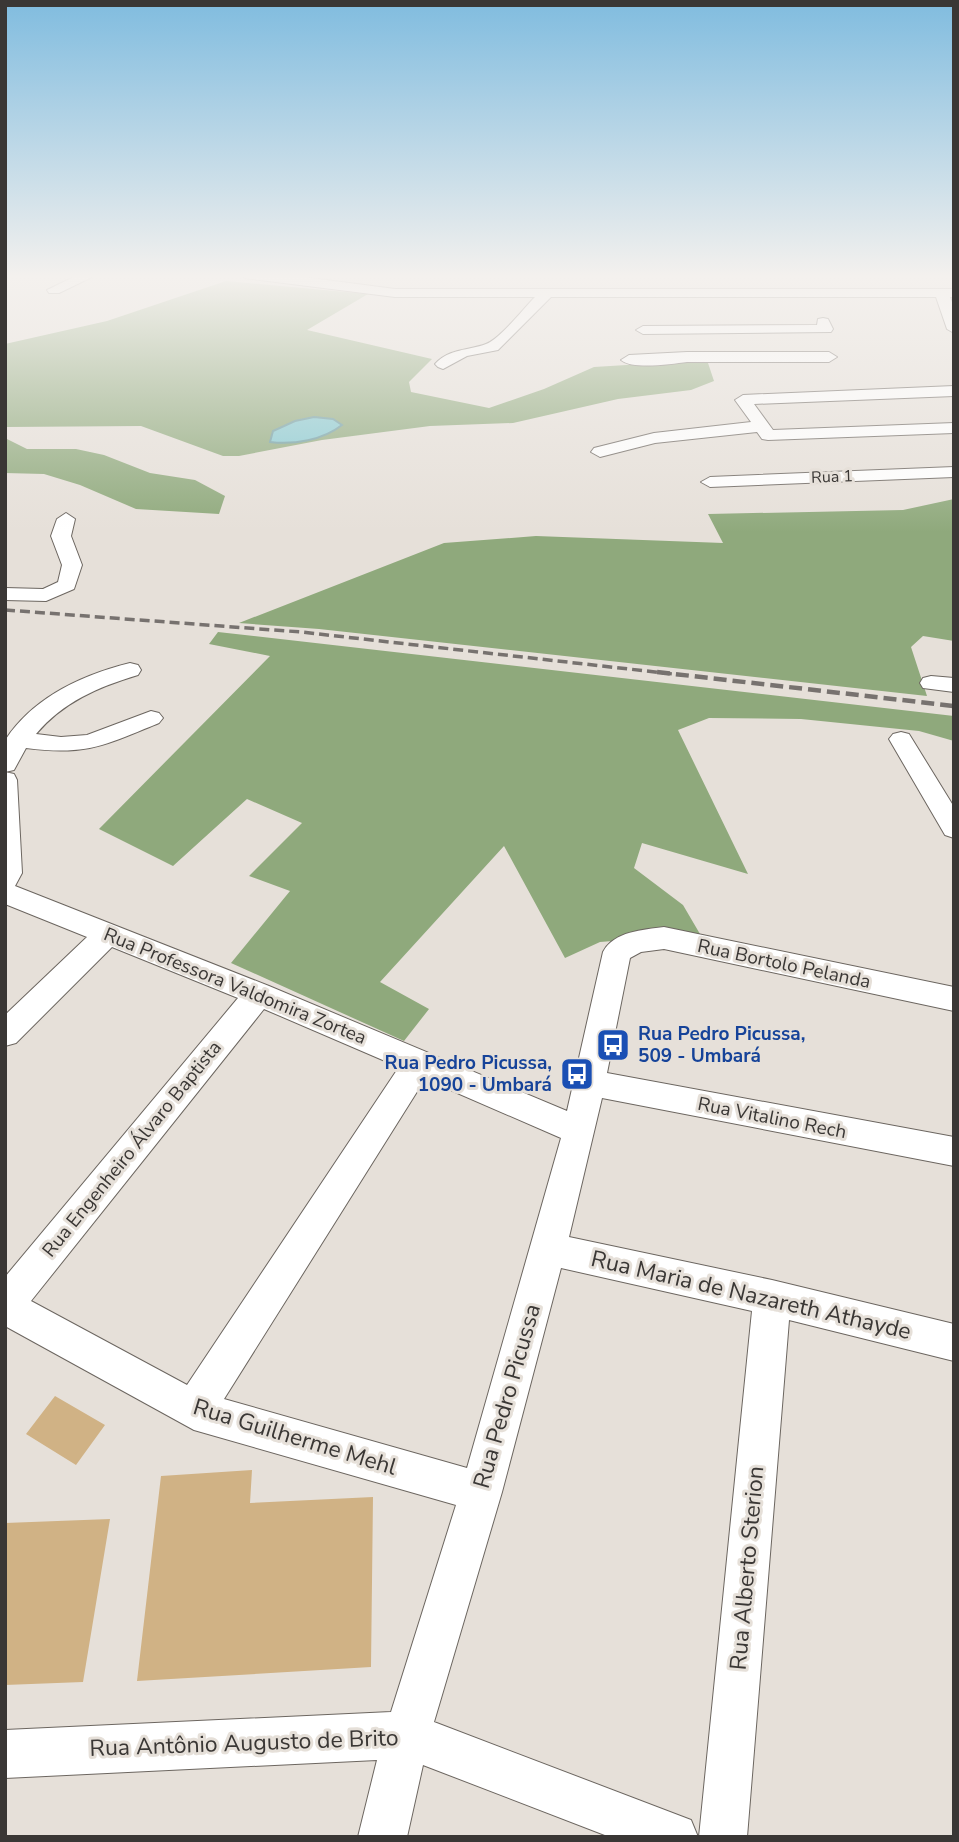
<svg xmlns="http://www.w3.org/2000/svg" width="959" height="1842" viewBox="0 0 959 1842" font-family="'Nunito Sans',sans-serif">
  <rect width="100%" height="100%" fill="#e6e0d9"/>
  <path fill="#8fa97c" d="M226,281L368,294L307,330L432,359L409,382L411,392L489,408L544,389L594,367L707,360L714,381L691,390L618,399L513,423L430,426L322,440L239,456H223L141,426L6,427L5,434V344L107,321Z
    M5,438L27,449H76L104,455L150,473L195,480L225,496L219,514L136,509L80,485L44,474L5,473Z
    M954,499V641L923,636L911,647L927,696L319,629L239,623L444,543L536,536L723,543L708,514L903,510Z
    M218,632L954,716V741L919,731L801,719L709,718L678,730L748,874L642,843L634,868L683,905L700,934L600,942L565,958L504,846L380,982L429,1009L404,1041L231,963L290,891L249,876L302,823L247,799L173,866L99,829L270,656L209,644Z"/>
  <path fill="#85c9d1" stroke="#6e9da2" stroke-width="2" d="M314,417L333,419L342,425C323,440 294,445 270,442L273,431L295,421Z"/>
  <path fill="#d0b285" d="M55,1396L105,1425L76,1465L26,1434Z
    M252,1470L250,1503L373,1497L371,1667L137,1681L161,1476Z
    M110,1519L83,1682L5,1685V1523Z"/>
  <g fill="none" stroke-linecap="round" stroke-linejoin="round">
    <defs>
      <path id="minor" d="M5,274H12L5,279Z
        M80,274H98L59,293H49L47,290Z
        M239,274H280L395,289H954V297H950L954,307V333L947,329L936,297H551L498,350L467,356L443,369L438,367L435,364C450,348 468,351 486,344C500,339 524,308 535,297H395L245,278Z
        M823,318L828,319L833,329L831,332L643,334L636,330L643,326L817,325L818,319Z
        M687,352H829L837,357L829,362H687C671,364 633,370 621,360L629,355Z
        M954,386V396L754,404L773,430L954,423V433L768,440L762,439L757,432L655,443L600,457L591,452L594,448L654,433L751,422L735,400L743,395Z
        M954,467V477L710,487L701,482L710,477Z
        M66,513L75,519L71,536L82,565L74,589L46,601L5,600V588L43,589L58,582L62,565L51,536L57,519Z
        M130,663L138,665L141,670L138,675C98,687 63,702 36,734L61,737L87,735L151,711L159,713L163,718L159,723C105,745 87,756 26,748L14,770L5,772L6,739C34,697 82,675 130,663Z
        M931,676L954,678V692L923,688L920,683L923,678Z
        M901,732L909,734L954,807V838L945,835L889,739L893,734Z
        M5,772L14,774L17,780L22,873L15,886L269,986L567,1111L603,952C614,931 643,930 664,927L954,987V1011L664,949L641,952L630,958L607,1073L954,1137V1166L602,1098L569,1237L772,1280L954,1324V1361L789,1320L747,1837H699L752,1311L561,1268L502,1492L434,1722L691,1820L698,1837H610L423,1765L407,1837H358L377,1760L5,1778V1730L391,1712L456,1505L194,1430L5,1326V1277L238,998L112,947L16,1043L5,1046V1015L87,937L5,904ZM264,1009L399,1067L187,1385L31,1301ZM425,1079L561,1138L467,1468L224,1399Z"/>
    </defs>
    <use href="#minor" stroke="#6c6660" stroke-width="2"/>
    <use href="#minor" fill="#fff" fill-rule="evenodd"/>
    <path stroke="#77726f" stroke-width="3.5" stroke-dasharray="10 5" stroke-linecap="butt" d="M5,610L301,632L673,674"/>
    <path stroke="#77726f" stroke-width="4.5" stroke-dasharray="13 6" stroke-linecap="butt" d="M657,672L954,706"/>
  </g>
  <linearGradient id="sky" x2="0" y2="1"><stop stop-color="#80bcdf"/><stop offset="0.52" stop-color="#f4f1ee"/><stop offset="1" stop-color="#f4f1ee" stop-opacity="0"/></linearGradient>
  <rect width="959" height="532" fill="url(#sky)"/>
  <defs>
    <symbol id="bus-square" viewBox="-11 -11 22 22"><rect x="-9" y="-9" width="18" height="18" rx="4" fill="#1a4fb4" stroke="#e6e0d9"/><path d="M-5-6H5V4H4V6H2V4H-2V6H-4V4H-5ZM-3.5-4V0h7V-4ZM-3.5 1.2v1.5H-2V1.2ZM2 1.2v1.5H3.5V1.2Z" fill="#fff"/></symbol>
  </defs>
  <g fill-rule="evenodd">
    <use href="#bus-square" x="594" y="1026" width="38" height="38"/>
    <use href="#bus-square" x="558" y="1055" width="38" height="38"/>
  </g>
  <g text-anchor="middle" dominant-baseline="central" stroke-width="6" stroke-linejoin="round" paint-order="stroke">
    <g font-size="16" fill="#3a3735" stroke="#e6e0d9">
      <text transform="translate(832 477) rotate(-2)">Rua 1</text>
    </g>
    <g font-size="19" fill="#3a3735" stroke="#e6e0d9">
      <text transform="translate(784 964) rotate(12)">Rua Bortolo Pelanda</text>
      <text transform="translate(235 986) rotate(22)">Rua Professora Valdomira Zortea</text>
      <text transform="translate(772 1118) rotate(11)">Rua Vitalino Rech</text>
      <text transform="translate(132 1149) rotate(-51)">Rua Engenheiro Álvaro Baptista</text>
    </g>
    <g font-size="19" font-weight="bold" fill="#164399" stroke="#e6e0d9" text-anchor="start">
      <text x="638" y="1034">Rua Pedro Picussa,<tspan x="638" dy="22">509 - Umbará</tspan></text>
      <text x="552" y="1063" text-anchor="end">Rua Pedro Picussa,<tspan x="552" dy="22">1090 - Umbará</tspan></text>
    </g>
    <g font-size="23" fill="#3a3735" stroke="#e6e0d9">
      <text transform="translate(751 1295) rotate(13)">Rua Maria de Nazareth Athayde</text>
      <text transform="translate(507 1396) rotate(-74)">Rua Pedro Picussa</text>
      <text transform="translate(295 1437) rotate(17)">Rua Guilherme Mehl</text>
      <text transform="translate(747 1568) rotate(-85)">Rua Alberto Sterion</text>
      <text transform="translate(244 1743) rotate(-2)">Rua Antônio Augusto de Brito</text>
    </g>
  </g>
  <rect width="959" height="1842" fill="none" stroke="#3a3735" stroke-width="14"/>
</svg>
